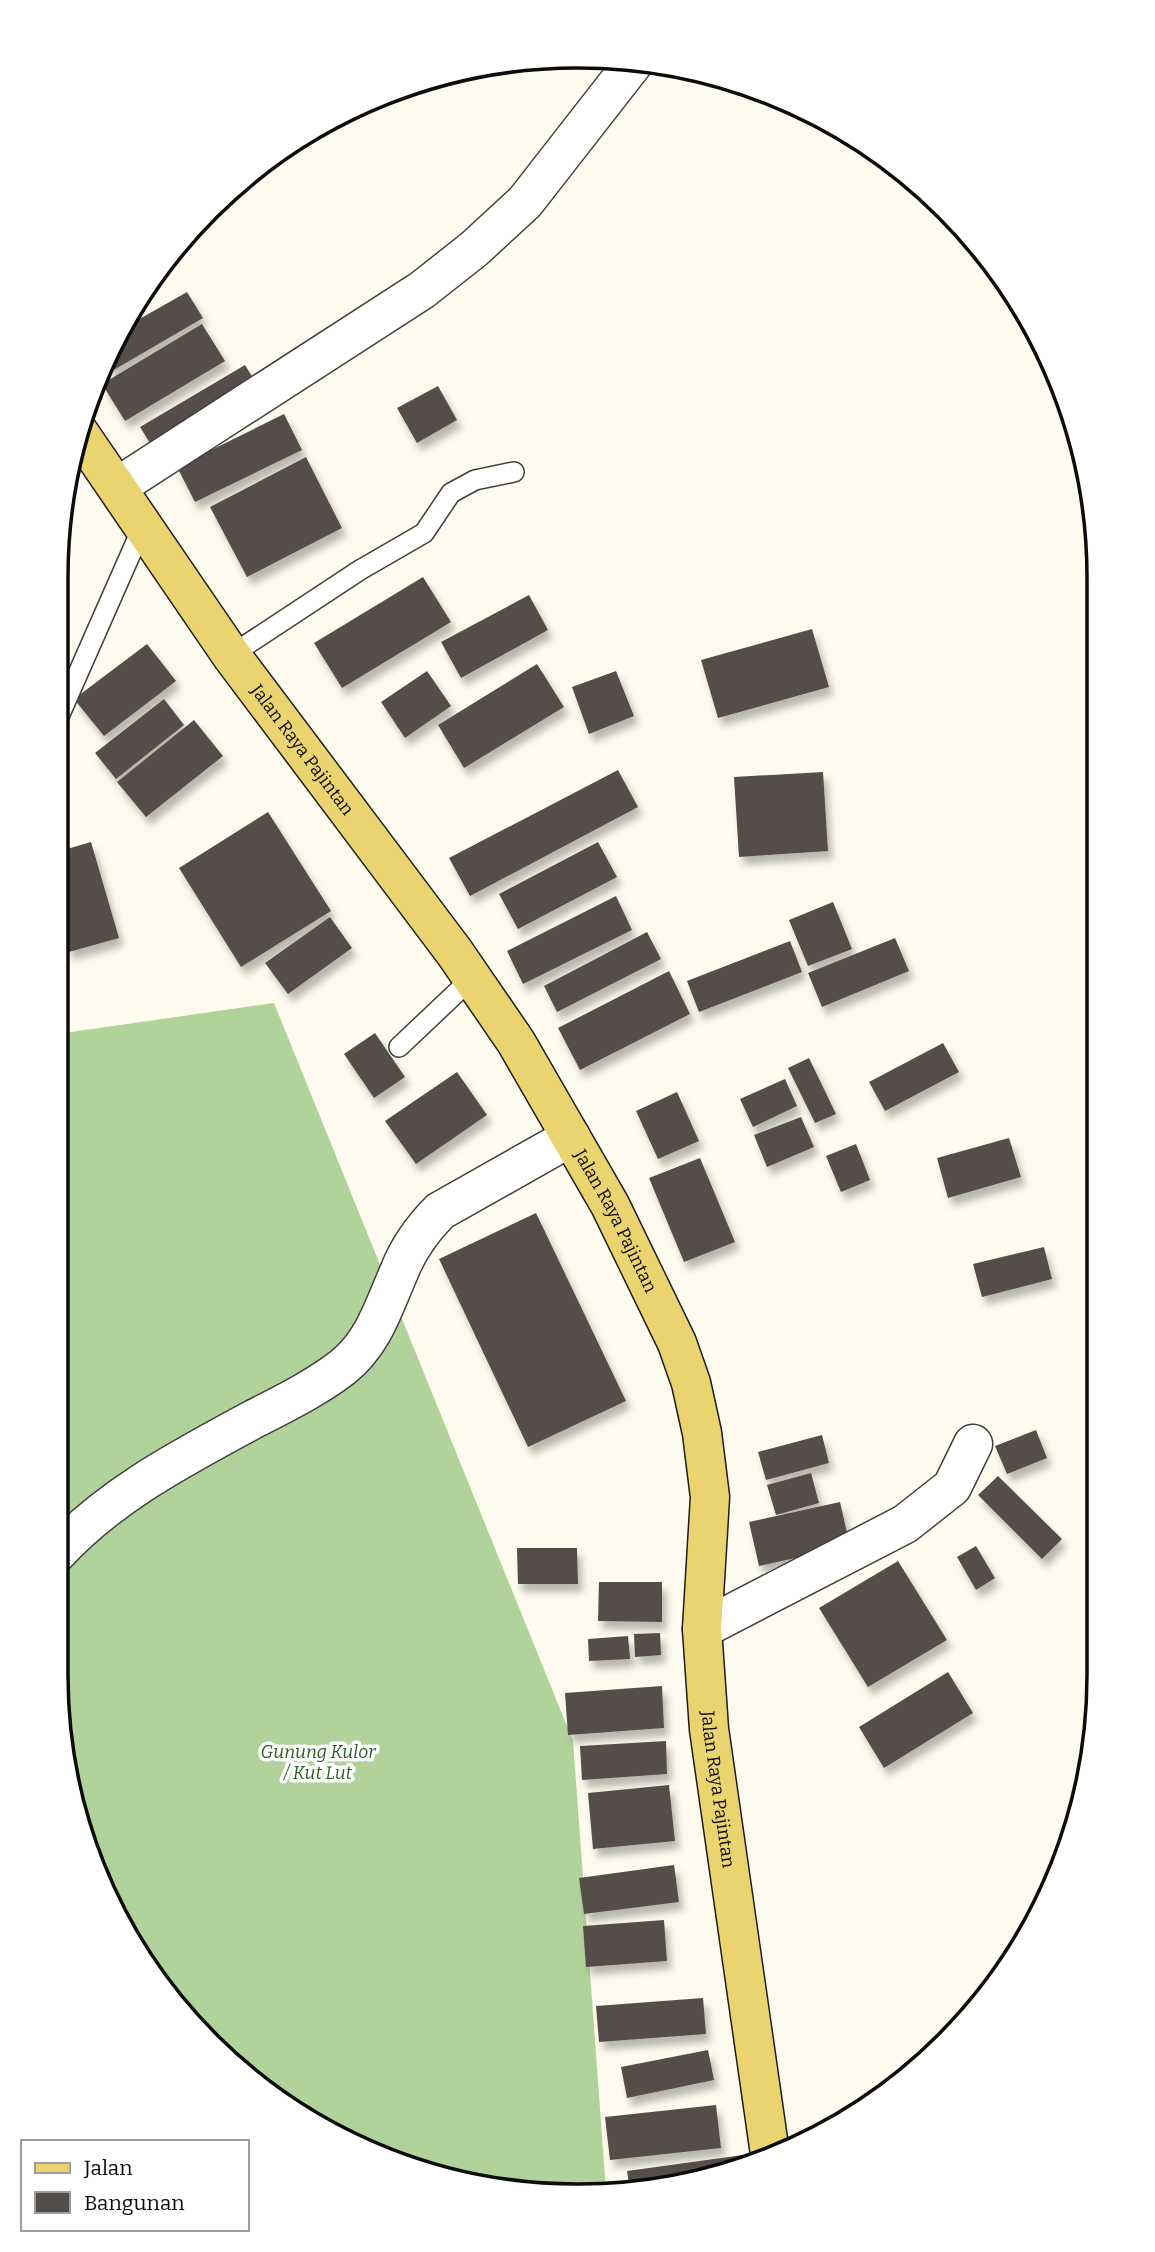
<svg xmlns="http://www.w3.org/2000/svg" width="1155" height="2252" viewBox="0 0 1155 2252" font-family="Bitter,serif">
  <defs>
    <filter id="shadow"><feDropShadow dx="4.5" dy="8" stdDeviation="3.5" flood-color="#0004"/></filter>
  </defs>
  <rect width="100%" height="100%" fill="#fdfbed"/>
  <path fill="#b1d39b" d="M274,1003L573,1741L606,2190L475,2186L316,2126L233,2066L164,1992L84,1843L56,1674L57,1034Z"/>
  <path fill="#544e4a" filter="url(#shadow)" d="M187,292L203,318L112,371L105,359L120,330Z
    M202,324L225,361L125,421L102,384Z
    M245,365L258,386L153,448L140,427Z
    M438,386L457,420L417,443L397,408Z
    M284,414L302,450L195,502L177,467Z
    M306,457L342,528L247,577L210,507Z
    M423,577L451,622L342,688L314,643Z
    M529,595L548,630L461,678L441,642Z
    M812,629L829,687L718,718L701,660Z
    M147,644L176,681L104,736L74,699Z
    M537,664L564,707L464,768L438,725Z
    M427,671L451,706L405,738L381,702Z
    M616,671L634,716L589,734L572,687Z
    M164,699L184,725L116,779L95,753Z
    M194,720L223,756L146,817L117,782Z
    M618,770L638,807L470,896L449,858Z
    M823,772L828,851L739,857L734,777Z
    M268,812L331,911L241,967L179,868Z
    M91,842L119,938L69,952L57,909V852Z
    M598,842L617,877L518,929L499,894Z
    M616,896L632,930L523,984L507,951Z
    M833,902L852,949L808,966L789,920Z
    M330,917L352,948L288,994L265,963Z
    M647,932L661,959L557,1012L544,986Z
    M895,938L909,971L822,1007L808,973Z
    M790,941L802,972L699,1012L687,981Z
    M669,971L690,1014L580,1070L558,1028Z
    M375,1033L405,1077L374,1098L344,1054Z
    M943,1043L959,1072L885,1111L869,1082Z
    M809,1058L836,1114L815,1123L788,1068Z
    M457,1072L487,1115L416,1164L385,1121Z
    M785,1079L797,1106L753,1127L740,1099Z
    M677,1092L699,1141L658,1159L636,1111Z
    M801,1117L814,1147L767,1167L754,1135Z
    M1009,1138L1021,1177L948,1198L937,1158Z
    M856,1144L870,1180L841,1192L826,1156Z
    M700,1158L735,1242L684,1262L649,1178Z
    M536,1213L626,1401L528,1447L439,1259Z
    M1044,1247L1052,1279L982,1297L973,1264Z
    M1036,1430L1047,1458L1007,1474L995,1446Z
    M822,1435L829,1463L766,1480L758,1452Z
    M811,1473L819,1503L776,1515L767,1485Z
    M998,1476L1062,1539L1042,1559L978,1495Z
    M840,1502L850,1546L759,1566L749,1522Z
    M976,1546L995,1578L976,1590L957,1557Z
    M517,1548H577L578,1584H518Z
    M898,1561L947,1640L868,1687L819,1608Z
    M599,1582H662V1622L598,1621Z
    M660,1633L661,1655L635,1657L634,1634Z
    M628,1636L630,1659L589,1661L588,1639Z
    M948,1672L973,1713L884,1768L859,1727Z
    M662,1686L664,1728L568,1735L565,1693Z
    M666,1741L667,1774L582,1780L580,1746Z
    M669,1785L675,1841L593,1849L588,1793Z
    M674,1865L679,1902L584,1914L579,1878Z
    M664,1920L667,1961L586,1967L583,1926Z
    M703,1998L706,2034L599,2042L596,2006Z
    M708,2050L714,2080L627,2098L621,2067Z
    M716,2105L721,2148L610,2160L605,2117Z
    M743,2155L744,2162L645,2192L630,2191L627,2171Z"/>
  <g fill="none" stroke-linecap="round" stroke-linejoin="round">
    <defs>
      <path id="lane" d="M231,655L360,570L424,533L451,493L475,480L514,472
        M57,721L143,526
        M399,1047L472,978"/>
      <path id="street" d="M117,487L422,290L474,249L525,202L635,61
        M56,1554C110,1495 182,1458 252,1420C283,1404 316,1388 343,1367C374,1342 384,1306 399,1272C408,1249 423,1228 440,1211L571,1137
        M702,1629L905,1524L952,1487L973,1444"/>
      <g id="primary">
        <path id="s1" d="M78,431L231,655L455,953L516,1042L610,1205L677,1343L691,1383L702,1433L710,1497L702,1629L709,1729L770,2154"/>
      </g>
    </defs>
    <use href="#lane" stroke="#3f3f3f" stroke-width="22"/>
    <use href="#street" stroke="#3f3f3f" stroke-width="41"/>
    <use href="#primary" stroke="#1d1d1d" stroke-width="41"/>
    <use href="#lane" stroke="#fff" stroke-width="19"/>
    <use href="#street" stroke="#fff" stroke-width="38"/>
    <use href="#primary" stroke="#ebd46f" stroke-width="38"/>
  </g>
  <g text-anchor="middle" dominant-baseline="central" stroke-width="7" stroke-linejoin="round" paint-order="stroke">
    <g font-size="18" fill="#0c0c0c" stroke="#fff">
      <text stroke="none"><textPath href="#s1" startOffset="390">Jalan Raya Pajintan</textPath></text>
      <text stroke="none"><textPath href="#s1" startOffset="957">Jalan Raya Pajintan</textPath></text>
      <text stroke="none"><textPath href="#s1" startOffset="1545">Jalan Raya Pajintan</textPath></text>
    </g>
    <g font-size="18" font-style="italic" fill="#2c5d23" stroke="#fff">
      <text x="318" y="1752">Gunung Kulor<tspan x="318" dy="21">/ Kut Lut</tspan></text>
    </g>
  </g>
  <path d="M0 0H1155V2252H0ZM577 68H578A509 509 0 0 1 1087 577V1675A509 509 0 0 1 578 2184H577A509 509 0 0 1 68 1675V577A509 509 0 0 1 577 68Z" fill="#fff" fill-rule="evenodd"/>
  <path fill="none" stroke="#0c0c0c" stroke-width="3.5" d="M577 68H578A509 509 0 0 1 1087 577V1675A509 509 0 0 1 578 2184H577A509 509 0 0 1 68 1675V577A509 509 0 0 1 577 68Z"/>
  <rect x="21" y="2140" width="228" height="91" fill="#ffffff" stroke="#9e9e9e" stroke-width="2"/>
  <rect x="35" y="2163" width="35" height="10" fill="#ebd46f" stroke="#9e9e9e" stroke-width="2"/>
  <text x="84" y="2175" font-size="21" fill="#0c0c0c">Jalan</text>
  <rect x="35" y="2192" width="35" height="21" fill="#544e4a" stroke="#9e9e9e" stroke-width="2"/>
  <text x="84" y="2210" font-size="21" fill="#0c0c0c">Bangunan</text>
</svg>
